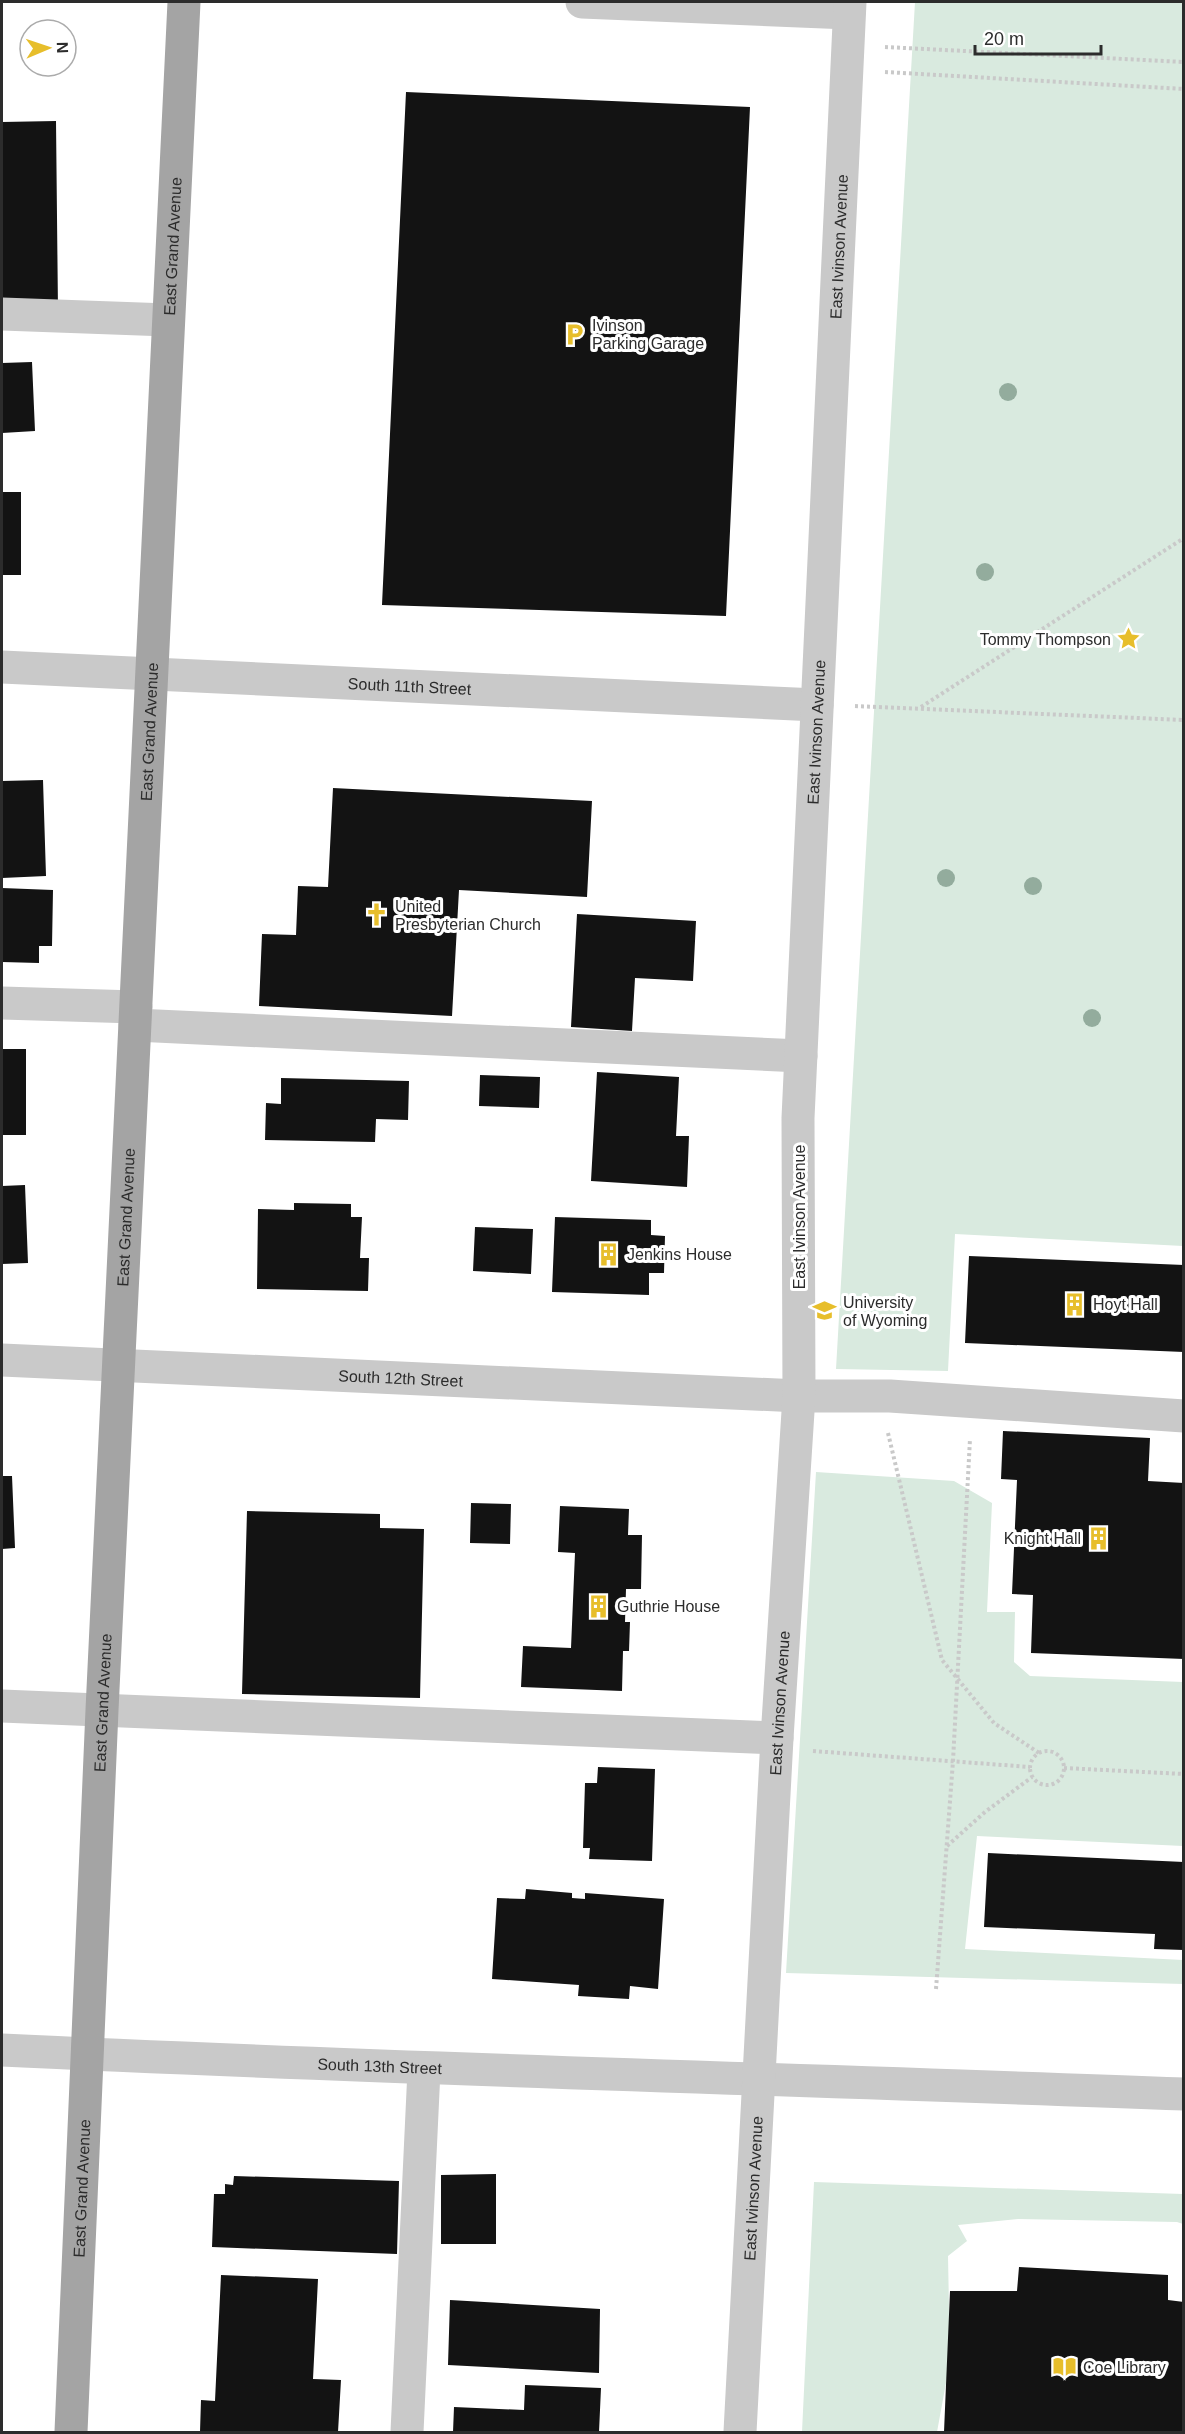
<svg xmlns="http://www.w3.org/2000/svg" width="1185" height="2434" viewBox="0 0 1185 2434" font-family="Helvetica,sans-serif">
  <rect width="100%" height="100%" fill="#fff"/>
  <path fill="#d9eadf" d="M915,2H1184L1183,1246L955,1234L948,1371L836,1369Z
    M816,1472L954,1481L992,1503L987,1612H1015L1014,1662L1030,1676L1183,1682V1846L977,1836L965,1949L1183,1960V1984L786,1973Z
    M814,2182L1183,2194V2224L1177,2222L1018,2219L958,2225L967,2241L948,2256L950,2361L937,2432H802Z"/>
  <path fill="#131313" d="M406,92L750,107L726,616L382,605Z
    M56,121L58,311L2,310V122Z
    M32,362L35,431L2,433V363Z
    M2,492H21V575H2Z
    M43,780L46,876L2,878V781Z
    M333,788L592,801L587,897L459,890L452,1016L259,1006L262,934L296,935L298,886L328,887Z
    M2,888L53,890L52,946H39V963L2,962Z
    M577,914L696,921L693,981L635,978L632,1031L571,1027Z
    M2,1049H26V1135H2Z
    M597,1072L679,1077L676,1136H689L687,1187L591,1181Z
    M480,1075L540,1077L539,1108L479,1106Z
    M281,1078L409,1081L408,1120L376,1119L375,1142L265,1140L266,1103L281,1104Z
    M25,1185L28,1263L2,1264V1186Z
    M294,1203L351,1204V1217H362L360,1258H369L368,1291L257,1289L258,1209L294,1210Z
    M555,1217L651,1220V1235L665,1236L664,1273H649V1295L552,1292Z
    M475,1227L533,1229L531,1274L473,1271Z
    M969,1256L1184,1265V1352L965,1343Z
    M1003,1431L1150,1438L1148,1481L1184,1483V1659L1031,1653L1033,1595L1012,1594L1017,1480L1001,1479Z
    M2,1476H12L15,1548L2,1549Z
    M471,1503L511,1504L510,1544L470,1543Z
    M560,1506L629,1509L628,1535H642L641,1589H626L625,1622H630L629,1651H623L622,1691L521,1687L523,1646L571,1648L575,1553L558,1552Z
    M247,1511L380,1514V1528L424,1529L420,1698L242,1694Z
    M598,1767L655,1769L652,1861L589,1859L590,1848H583L585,1783H597Z
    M988,1853L1184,1862V1950L1154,1949L1155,1934L984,1927Z
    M526,1889L572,1893V1898L585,1899V1893L664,1899L658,1989L630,1986L629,1999L578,1996L579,1985L492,1979L497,1898L525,1899Z
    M496,2174V2244H441V2175Z
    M234,2176L399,2181L397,2254L212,2247L214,2194H225V2184L233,2185Z
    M1019,2267L1168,2275V2300L1184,2302V2432H944L950,2291H1017Z
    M221,2275L318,2279L313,2379L341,2380L338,2432H200L201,2400L215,2401Z
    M450,2300L600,2309L599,2373L448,2365Z
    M525,2385L601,2388L599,2432H453L454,2407L524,2410Z"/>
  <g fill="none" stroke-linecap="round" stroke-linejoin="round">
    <path stroke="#c9c9c9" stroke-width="4" stroke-dasharray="3 3" stroke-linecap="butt" d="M885,47L1184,62
      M885,72L1184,89
      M855,706L1184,720
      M921,707L1184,538
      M888,1433L942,1660L994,1723L1039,1753
      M813,1751L1030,1767
      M1030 1768a17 17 0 1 1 34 0a17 17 0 1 1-34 0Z
      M1064,1768L1184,1774
      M947,1846L985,1812L1032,1777
      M936,1989L953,1761L970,1439"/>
    <g stroke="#c9c9c9" stroke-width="33">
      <path d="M582,2L849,13"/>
      <path d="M2,314L168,320"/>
      <path id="s1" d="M2,667L817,705"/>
      <path d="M2,1003L136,1007"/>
      <path d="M135,1025L801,1056"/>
      <path id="s2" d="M2,1360L799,1396H890L1184,1416"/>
      <path d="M2,1706L777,1738"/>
      <path id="s3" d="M2,2050C395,2069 789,2079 1184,2094"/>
      <path d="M407,2432L424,2070"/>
      <path id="s4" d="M740,2432L777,1738L799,1396L798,1118L850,2"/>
    </g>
    <path stroke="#a4a4a4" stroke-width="33" id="s5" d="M71,2432L102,1710L184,2"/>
  </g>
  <g fill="#93ac9d">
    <circle cx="1008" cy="392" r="9"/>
    <circle cx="985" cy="572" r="9"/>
    <circle cx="946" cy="878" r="9"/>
    <circle cx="1033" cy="886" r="9"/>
    <circle cx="1092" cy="1018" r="9"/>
  </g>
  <defs>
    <symbol id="parking-bare" viewBox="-9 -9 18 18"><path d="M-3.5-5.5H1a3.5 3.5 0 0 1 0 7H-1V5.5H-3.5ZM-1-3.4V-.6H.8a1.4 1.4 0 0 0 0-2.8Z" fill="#e7be2b" stroke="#fff" stroke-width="2.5" paint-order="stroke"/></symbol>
    <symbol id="sight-bare" viewBox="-9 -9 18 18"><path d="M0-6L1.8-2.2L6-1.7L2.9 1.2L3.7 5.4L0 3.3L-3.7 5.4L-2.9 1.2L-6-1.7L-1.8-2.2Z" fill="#e7be2b" stroke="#fff" stroke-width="2.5" paint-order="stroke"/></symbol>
    <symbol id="church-bare" viewBox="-9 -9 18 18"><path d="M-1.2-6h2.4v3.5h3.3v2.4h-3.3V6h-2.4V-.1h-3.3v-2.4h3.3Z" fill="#e7be2b" stroke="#fff" stroke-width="2.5" paint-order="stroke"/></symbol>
    <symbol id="building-bare" viewBox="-9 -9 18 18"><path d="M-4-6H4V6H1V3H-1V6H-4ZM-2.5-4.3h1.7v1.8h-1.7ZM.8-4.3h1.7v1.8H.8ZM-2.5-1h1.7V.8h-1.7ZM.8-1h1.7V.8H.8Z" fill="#e7be2b" stroke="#fff" stroke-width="2.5" paint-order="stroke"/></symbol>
    <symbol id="university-bare" viewBox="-9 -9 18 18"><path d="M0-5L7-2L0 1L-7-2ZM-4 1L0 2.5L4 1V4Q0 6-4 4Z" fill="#e7be2b" stroke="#fff" stroke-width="2.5" paint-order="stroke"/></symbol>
    <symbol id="library-bare" viewBox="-9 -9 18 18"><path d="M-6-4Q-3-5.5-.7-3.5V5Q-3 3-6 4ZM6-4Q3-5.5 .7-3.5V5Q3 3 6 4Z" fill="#e7be2b" stroke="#fff" stroke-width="2.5" paint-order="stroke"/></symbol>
  </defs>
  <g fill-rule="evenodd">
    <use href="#parking-bare" x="558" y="318" width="33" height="33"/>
    <use href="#sight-bare" x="1112" y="622" width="33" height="33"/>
    <use href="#church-bare" x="360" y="898" width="33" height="33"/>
    <use href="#building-bare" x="592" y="1238" width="33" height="33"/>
    <use href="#building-bare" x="1058" y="1288" width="33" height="33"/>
    <use href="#university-bare" x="808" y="1294" width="33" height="33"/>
    <use href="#building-bare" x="1082" y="1522" width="33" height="33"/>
    <use href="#building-bare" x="582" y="1590" width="33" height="33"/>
    <use href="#library-bare" x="1048" y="2350" width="33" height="33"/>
  </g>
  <g text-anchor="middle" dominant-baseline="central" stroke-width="6" stroke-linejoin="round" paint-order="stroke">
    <g font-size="16" fill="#2c2c2c" stroke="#fff">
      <text stroke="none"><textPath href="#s5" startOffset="2188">East Grand Avenue</textPath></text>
      <text stroke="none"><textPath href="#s4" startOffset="2188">East Ivinson Avenue</textPath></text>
      <text stroke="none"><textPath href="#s1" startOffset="408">South 11th Street</textPath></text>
      <text stroke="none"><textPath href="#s5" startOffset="1702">East Grand Avenue</textPath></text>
      <text stroke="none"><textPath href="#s4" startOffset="1702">East Ivinson Avenue</textPath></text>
      <text stroke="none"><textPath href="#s5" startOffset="1216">East Grand Avenue</textPath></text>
      <text transform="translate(799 1217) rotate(-90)">East Ivinson Avenue</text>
      <text stroke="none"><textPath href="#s2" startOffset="399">South 12th Street</textPath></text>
      <text stroke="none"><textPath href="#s5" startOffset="730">East Grand Avenue</textPath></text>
      <text stroke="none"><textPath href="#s4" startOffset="730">East Ivinson Avenue</textPath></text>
      <text stroke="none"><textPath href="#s3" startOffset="378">South 13th Street</textPath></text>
      <text stroke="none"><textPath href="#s5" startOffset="244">East Grand Avenue</textPath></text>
      <text stroke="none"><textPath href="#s4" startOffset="244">East Ivinson Avenue</textPath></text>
    </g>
    <g font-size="16" fill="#2c2c2c" stroke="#fff" text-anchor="start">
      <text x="592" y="325">Ivinson<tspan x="592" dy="18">Parking Garage</tspan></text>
      <text x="1111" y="639" text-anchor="end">Tommy Thompson</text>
      <text x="395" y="906">United<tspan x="395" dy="18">Presbyterian Church</tspan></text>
      <text x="627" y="1254">Jenkins House</text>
      <text x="843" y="1302">University<tspan x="843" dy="18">of Wyoming</tspan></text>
      <text x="1093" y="1304">Hoyt Hall</text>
      <text x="1081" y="1538" text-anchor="end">Knight Hall</text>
      <text x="617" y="1606">Guthrie House</text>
      <text x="1083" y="2367">Coe Library</text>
    </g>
  </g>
  <rect width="1185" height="2434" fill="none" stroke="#2c2c2c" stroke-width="6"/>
  <g transform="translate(48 48) rotate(88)"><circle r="28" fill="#ffffff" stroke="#ababab" stroke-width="1.5"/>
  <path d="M0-4.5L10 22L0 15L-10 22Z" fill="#e7be2b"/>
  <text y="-9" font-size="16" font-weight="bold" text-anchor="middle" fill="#2c2c2c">N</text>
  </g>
  <path d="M975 45v9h126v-9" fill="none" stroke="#2c2c2c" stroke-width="3"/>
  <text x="984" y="45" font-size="18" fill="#2c2c2c" stroke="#ffffff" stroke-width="4.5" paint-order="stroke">20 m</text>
</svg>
